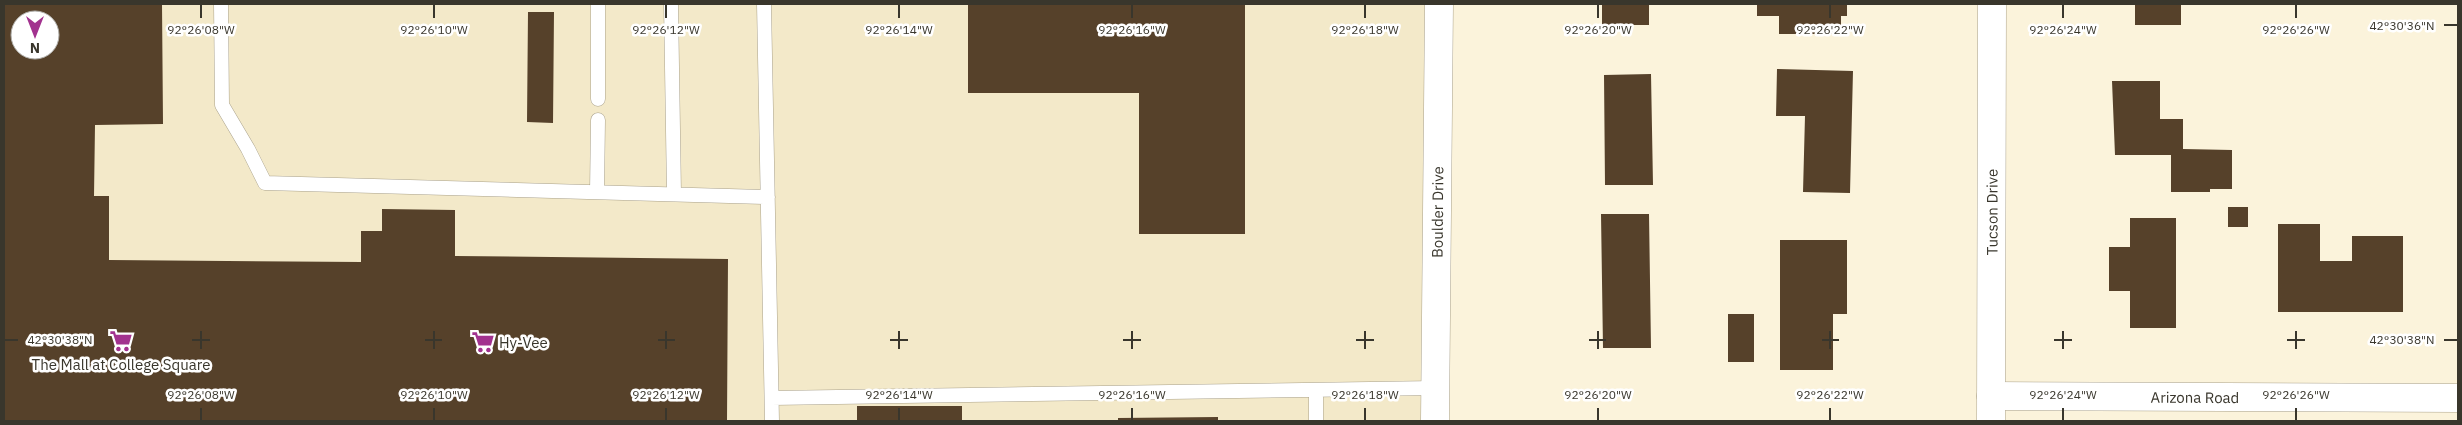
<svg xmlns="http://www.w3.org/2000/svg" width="2462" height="425" viewBox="0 0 2462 425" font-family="'IBM Plex Sans',sans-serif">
  <rect width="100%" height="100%" fill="#fbf3db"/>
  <path fill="#f3e9c9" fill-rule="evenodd" d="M4,4H1439L1435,421H4ZM20,20H50V50H20Z"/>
  <path fill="#56412a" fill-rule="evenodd" d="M4,4H162L163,124L95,125L94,196H109V260L361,262V231H382V209L455,210V256L728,259L727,421H4ZM20,20H50V50H20Z
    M968,4H1245V234H1139V93H968Z
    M1602,4H1649V25H1602Z
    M1757,4H1847V16H1841V34H1779V16H1757Z
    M2135,4H2181V25H2135Z
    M528,12H554L553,123L527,122Z
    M1777,69L1853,71L1850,193L1803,192L1805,116H1776Z
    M1651,74L1653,185H1605L1604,75Z
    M2112,81H2160V119H2183V149L2232,150V189H2210V192H2171V155H2115Z
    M2228,207H2248V227H2228Z
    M1601,214H1649L1651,348H1603Z
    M2130,218H2176V328H2130V291H2109V247H2130Z
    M2278,224H2320V261H2352V236H2403V312H2278Z
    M1780,240H1847V314H1833V370H1780Z
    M1728,314H1754V362H1728Z
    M857,406H962V421H857Z
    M1218,417V421H1118V418Z"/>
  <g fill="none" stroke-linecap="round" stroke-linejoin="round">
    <defs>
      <path id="service" d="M221,4L222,105L248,149L265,183L768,197
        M671,4L674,194
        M764,4L772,421
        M598,99V4
        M597,192L598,120
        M1316,391V421
        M772,398L1435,388"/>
      <g id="minor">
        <path id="s1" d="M1991,396L2458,398"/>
        <path id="s2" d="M1435,421L1439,4"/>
        <path id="s3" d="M1991,421L1992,4"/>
      </g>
    </defs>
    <use href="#service" stroke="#aaa28c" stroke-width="15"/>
    <use href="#minor" stroke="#aaa28c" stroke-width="29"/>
    <use href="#service" stroke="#fff" stroke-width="14"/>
    <use href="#minor" stroke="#fff" stroke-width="28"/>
  </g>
  <path fill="none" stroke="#39362c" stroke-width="2" d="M201,5V18M434,5V18M666,5V18M899,5V18M1132,5V18M1365,5V18M1598,5V18M1830,5V18M2063,5V18M2296,5V18M2444,25H2457M201,331V349M434,331V349M666,331V349M899,331V349M1132,331V349M1365,331V349M1598,331V349M1830,331V349M2063,331V349M2296,331V349M5,340H18M192,340H210M425,340H442M658,340H675M890,340H908M1123,340H1141M1356,340H1374M1589,340H1606M1822,340H1839M2054,340H2072M2287,340H2305M2444,340H2457M201,408V420M434,408V420M666,408V420M899,408V420M1132,408V420M1365,408V420M1598,408V420M1830,408V420M2063,408V420M2296,408V420"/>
  <defs>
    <symbol id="supermarket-bare" viewBox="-9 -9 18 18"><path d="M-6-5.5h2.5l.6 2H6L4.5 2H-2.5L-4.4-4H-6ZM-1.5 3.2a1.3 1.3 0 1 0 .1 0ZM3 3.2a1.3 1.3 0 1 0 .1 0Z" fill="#a2328f" stroke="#fff" stroke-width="2.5" paint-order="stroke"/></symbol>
  </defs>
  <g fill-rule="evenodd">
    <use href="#supermarket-bare" x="105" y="325" width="32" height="32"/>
    <use href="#supermarket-bare" x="467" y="326" width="32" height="32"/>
  </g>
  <g text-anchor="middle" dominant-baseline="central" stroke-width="5" stroke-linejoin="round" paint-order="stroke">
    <g font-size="15" fill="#39362c" stroke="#fff">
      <text stroke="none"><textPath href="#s2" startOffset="209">Boulder Drive</textPath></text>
      <text stroke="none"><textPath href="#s3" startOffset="209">Tucson Drive</textPath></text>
      <text stroke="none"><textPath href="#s1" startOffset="204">Arizona Road</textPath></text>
    </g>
    <g font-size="15" fill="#39362c" stroke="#fff" text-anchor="start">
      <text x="499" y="342">Hy-Vee</text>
      <text x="121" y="364" text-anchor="middle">The Mall at College Square</text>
    </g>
  </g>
  <g font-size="12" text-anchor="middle" fill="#39362c" stroke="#fff" stroke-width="5" stroke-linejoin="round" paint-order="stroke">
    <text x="2402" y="30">42°30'36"N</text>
    <text x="201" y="34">92°26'08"W</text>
    <text x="434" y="34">92°26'10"W</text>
    <text x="666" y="34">92°26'12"W</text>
    <text x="899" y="34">92°26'14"W</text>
    <text x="1132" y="34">92°26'16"W</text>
    <text x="1365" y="34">92°26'18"W</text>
    <text x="1598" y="34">92°26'20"W</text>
    <text x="1830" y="34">92°26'22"W</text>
    <text x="2063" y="34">92°26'24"W</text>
    <text x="2296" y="34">92°26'26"W</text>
    <text x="2402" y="344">42°30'38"N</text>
    <text x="60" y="344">42°30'38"N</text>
    <text x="201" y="399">92°26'08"W</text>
    <text x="434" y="399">92°26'10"W</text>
    <text x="666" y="399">92°26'12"W</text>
    <text x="899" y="399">92°26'14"W</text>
    <text x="1132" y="399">92°26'16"W</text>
    <text x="1365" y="399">92°26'18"W</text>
    <text x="1598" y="399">92°26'20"W</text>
    <text x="1830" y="399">92°26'22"W</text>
    <text x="2063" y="399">92°26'24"W</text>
    <text x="2296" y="399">92°26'26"W</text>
  </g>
  <rect width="2462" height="425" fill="none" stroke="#39362c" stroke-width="10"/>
  <g transform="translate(35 35) rotate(180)"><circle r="24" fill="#ffffff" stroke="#b0afab"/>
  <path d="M0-4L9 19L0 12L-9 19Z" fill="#a2328f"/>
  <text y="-8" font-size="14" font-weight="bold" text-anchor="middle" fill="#39362c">N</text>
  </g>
</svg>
